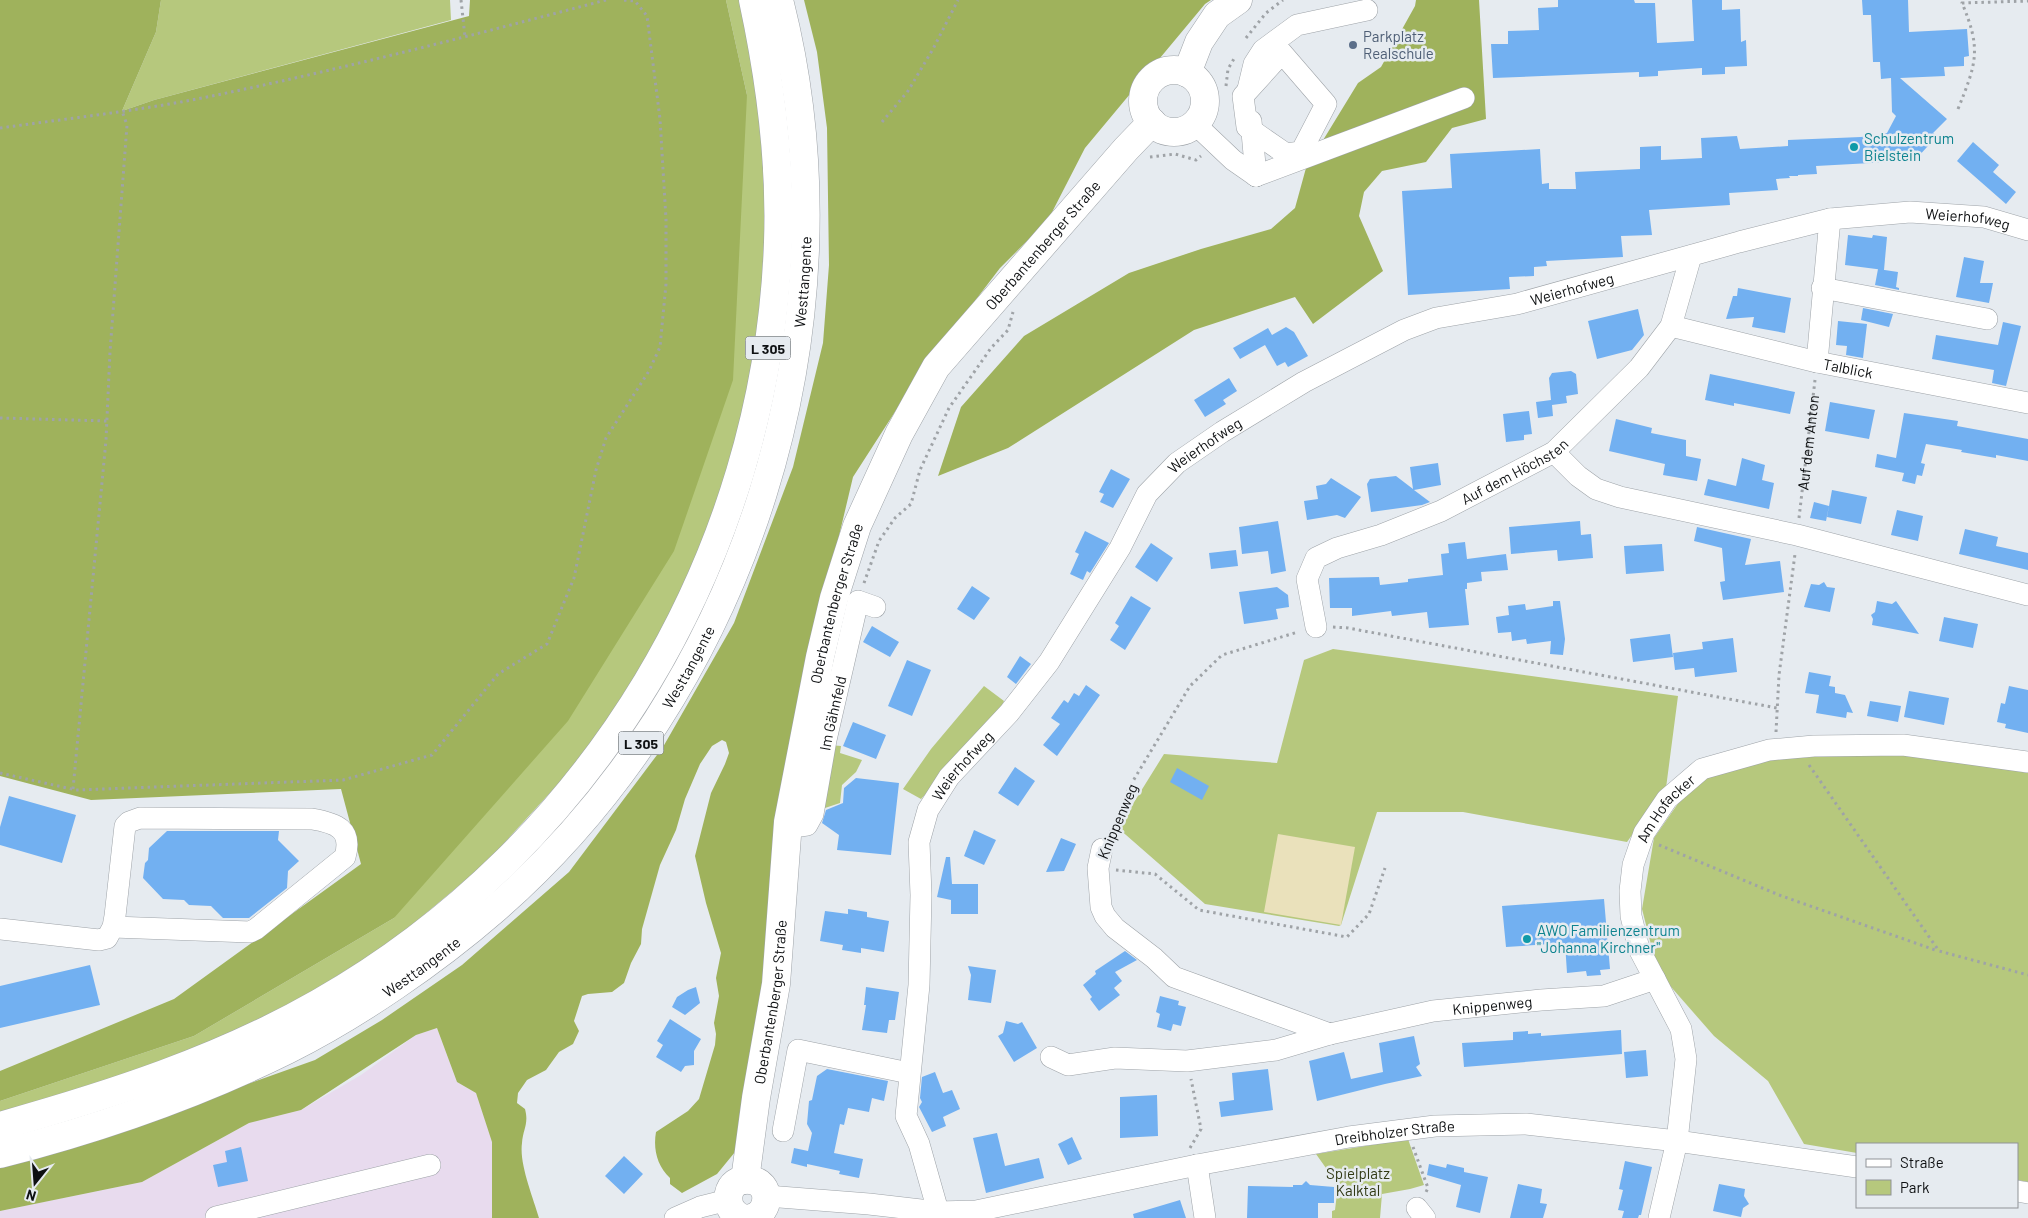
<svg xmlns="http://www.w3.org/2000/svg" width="2028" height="1218" viewBox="0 0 2028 1218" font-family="Barlow,sans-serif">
  <rect width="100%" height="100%" fill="#e6ebf0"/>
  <path fill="#e8dbee" d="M437,1028L457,1082L476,1093L493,1143L492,1218H0V1211L142,1182L249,1123L301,1110L361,1075L416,1035Z"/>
  <path fill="#b6c87d" d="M161,0H450L451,20L154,100L122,111L156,32Z
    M726,0H740L758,86L767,231L762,312L743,420L705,540L659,644L591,748L485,864L389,944L283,1009L188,1054L0,1116V1101L194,1036L394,918L747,95Z
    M1333,649L1678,696L1666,788L1627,842L1463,812H1377L1341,925L1339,926L1205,904L1118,828L1164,754L1277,763L1304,660Z
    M984,686L1004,701L995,720L921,799L903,789L931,749Z
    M830,745L841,746L840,753L862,760L856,772L842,785L840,803L822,809Z
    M1844,755H1932L2028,773V1182L2017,1180V1144H1857V1153L1804,1144L1768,1081L1714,1036L1658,972L1642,909L1654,838L1702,769L1760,760Z
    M1408,1139L1424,1185L1410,1189L1382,1194L1380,1218H1332V1211L1335,1210L1338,1185L1316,1154Z"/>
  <path fill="#9fb25c" d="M0,0H161L156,32L122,111L154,100L469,16L470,0H726L747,95L733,380L674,551L568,721L394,918L194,1036L0,1101V1071L174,999L361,864L341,789L91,800L0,776Z
    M804,0H1211L1205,4L1085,148L1048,220L1000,268L920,373L853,477L816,633L770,955L735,1152L717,1174L682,1193L670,1184V1178C657,1166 653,1149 656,1132L688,1111L699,1099L715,1045L716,1034L714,1023L719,996L716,978L721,953L706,903L695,856L711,793L725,764L729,753L726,742L722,740L712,746L700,764L685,799L676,830L660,865L642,929L641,944L631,963L624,983L612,992L588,994L582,996L574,1021L579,1031L573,1044L559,1052L546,1070L527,1080L518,1093L517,1103L525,1109C529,1124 523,1129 522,1143C519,1164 533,1197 539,1218H492V1142L476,1093L457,1082L437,1028L416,1035L301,1110L249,1123L142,1182L0,1211V1162L191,1104L315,1060L382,1020L462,965L569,872L663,747L734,623L793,467L823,343L829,265L827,128L817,52Z
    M1416,0H1479L1486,119L1452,128L1426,162L1382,171L1364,192L1359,216L1383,271L1313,324L1295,297L1194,330L1008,448L938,476L961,407L1024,336L1129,273L1201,249L1271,229L1295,208L1306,168L1358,83L1381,67L1415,6Z"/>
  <path fill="#eae1bb" d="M1278,834L1355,847L1341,925L1264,912Z"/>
  <path fill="#72b0f1" d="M1558,0H1634L1635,3H1655L1657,43L1694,41L1692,0H1722V10L1740,9L1741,42L1746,40L1747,66L1725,67V74L1702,75V68L1658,71V76L1639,77V72L1493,78L1491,44H1508V31L1539,30L1538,8L1558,7Z
    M1862,0H1908L1909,32L1967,29L1969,56L1964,57V66L1944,67L1945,76L1900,78L1947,119L1933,133L1937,136L1917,158L1914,155L1908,161L1816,166L1817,174L1798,175V176H1789L1790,178L1776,179L1778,190L1729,193L1730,205L1649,210L1652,235L1621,236L1623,257L1546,261L1547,266L1534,267V276L1509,277L1510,289L1408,295L1402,191L1452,188L1450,154L1540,149L1542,184L1549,183V189H1576L1575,172L1640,169V147L1661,146V160L1702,158L1701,138L1737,136L1740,149L1788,146V140L1861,137L1887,133L1896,116L1892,112L1891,78L1881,79L1880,62H1873L1871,15H1863Z
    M1973,142L1999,165L1993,172L2016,192L2006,204L1957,161Z
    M1848,235L1872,238L1873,235L1887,237L1884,270L1845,265Z
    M1964,257L1984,261L1980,283H1993L1989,303L1956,297Z
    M1878,269L1898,272L1896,287L1899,288V290L1875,285Z
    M1738,288L1791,298L1785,333L1752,327L1754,317L1726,319L1733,296H1737Z
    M1863,308L1893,314L1889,327L1861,320Z
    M1638,309L1644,335L1632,350L1597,359L1588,321Z
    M1838,321L1867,324L1863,358L1846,355L1847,346L1836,345Z
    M2003,322L2021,326L2006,386L1992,383L1994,370L1932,359L1936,335L1998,345Z
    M1286,327L1294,332L1308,356L1288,367L1285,362L1277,366L1265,345L1240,359L1233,348L1268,328L1272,335Z
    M1571,371L1576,374L1578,394L1566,396L1567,403L1552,405L1553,416L1538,418L1536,402L1551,400L1549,378L1552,373Z
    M1710,374L1795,392L1790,414L1734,403V406L1705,400Z
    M1229,378L1237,391L1223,400L1226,404L1205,417L1194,400Z
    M1830,402L1875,410L1869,439L1825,431Z
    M1529,411L1532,434L1524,435V440L1506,442L1503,414Z
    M1904,413L1958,421L1957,426L2028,439V461L1996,455V458L1961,452L1962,450L1926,444L1921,463L1925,464L1922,476L1917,475L1915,484L1902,481L1904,473L1875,467L1877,454L1896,458Z
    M1616,419L1652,428L1651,433L1686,440V456L1701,459L1697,481L1663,475L1665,464L1609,451Z
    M1742,458L1765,465L1762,480L1774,483L1769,509L1704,495L1708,479L1736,486Z
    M1438,463L1441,485L1414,490L1430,502L1422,505L1371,512L1367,484L1370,479L1396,476L1413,489L1410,467Z
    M1111,469L1130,479L1113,508L1100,502L1104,494L1099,492Z
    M1331,478L1361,497L1345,518L1337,515L1307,520L1304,501L1318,499L1316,486L1326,484Z
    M1832,490L1867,497L1861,524L1827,517Z
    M1814,502L1829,506L1826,521L1810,518Z
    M1897,510L1923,516L1918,541L1891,535Z
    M1278,521L1286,571L1271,574L1268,551L1242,554L1239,527Z
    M1580,521L1581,535L1591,534L1593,558L1558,561L1557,550L1511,554L1509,527Z
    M1697,527L1751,539L1745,565L1780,561L1784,592L1723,600L1720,582L1725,581L1722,548L1694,541Z
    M1965,529L1998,537L1996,546L2028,553V570L1959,554Z
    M1085,531L1109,543L1090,573L1087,571L1083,580L1070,574L1079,554L1075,552Z
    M1465,542L1467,559L1506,554L1508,570L1481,572L1482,581L1467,583V589H1465L1469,625L1429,628L1427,612L1392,616L1391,611L1352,616V608H1330L1329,578L1379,577L1380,585L1408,582V579L1443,575L1441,554L1449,553L1448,544Z
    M1151,543L1173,558L1157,582L1135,567Z
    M1662,544L1664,571L1626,574L1624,546Z
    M1236,550L1238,566L1211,569L1209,553Z
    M1824,582L1827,587L1835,588L1830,612L1804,607L1811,584L1819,585Z
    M972,586L990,598L974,620L957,609Z
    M1277,587L1288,595L1289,607L1276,609L1278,619L1244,624L1239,592Z
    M1131,596L1151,608L1125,650L1110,640L1119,626L1115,623Z
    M1553,601H1560L1565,639L1563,655L1550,654L1551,641L1527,644L1526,639L1512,641L1511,632L1498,633L1496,617L1509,615L1508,606L1525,604L1526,610L1553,606Z
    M1877,601L1892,604L1896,601L1919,634L1872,625L1873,619L1871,615L1875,612Z
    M1944,617L1978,624L1973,648L1939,641Z
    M872,626L899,642L890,657L863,642Z
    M1670,634L1673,657L1633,662L1630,639Z
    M1733,638L1737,672L1695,677L1694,668L1675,670L1673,653L1703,649L1702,642Z
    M1020,656L1031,664L1016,684L1007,677Z
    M907,660L931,670L912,716L888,706Z
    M1809,672L1831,676L1829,686L1835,687V693L1845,695L1853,713L1847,712L1846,718L1816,713L1819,695L1805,693Z
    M1086,685L1100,695L1057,756L1043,745L1060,724L1051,718L1064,700L1068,703L1074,693L1079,696Z
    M2009,686L2028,690V733L2005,728L2006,724L1997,722L2001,703L2005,704Z
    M1909,691L1949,698L1944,725L1904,717Z
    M1870,701L1901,706L1898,722L1867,716Z
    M853,722L886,735L876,759L843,746Z
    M1015,767L1035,781L1018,806L998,793Z
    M1177,768L1209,786L1202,800L1170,782Z
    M856,778L899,783L891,855L837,850L839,835L822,823L826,810L843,803L844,788Z
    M9,796L76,815L62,863L0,845V827Z
    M974,830L996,840L984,865L964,856Z
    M167,831H279L278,840L299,861L288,871L287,888L249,918H223L211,906L189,905L184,900L163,899L143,878L145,863L148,860L149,848Z
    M1061,838L1076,844L1064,871L1046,872Z
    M946,857H950L952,884H978V914H951V900L937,897Z
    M1604,899L1610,969L1600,970L1601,975L1587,976L1586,971L1567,973L1565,943L1506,947L1502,906Z
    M848,909L867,912V917L889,921L884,952L861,948V953L842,950L843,945L820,941L825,911L848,914Z
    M1125,951L1137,960L1115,972L1122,981L1114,988L1120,995L1099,1011L1090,999L1092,997L1083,985L1096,974L1095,971Z
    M90,965L100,1005L0,1028V986Z
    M968,966L996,970L991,1003L968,1000L971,975Z
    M696,987L700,1003L685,1015L672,1007L677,997L688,990Z
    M866,987L899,992L895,1020H889L887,1033L862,1030L866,1005H864Z
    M1160,996L1179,1001L1178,1005L1186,1007L1181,1026L1173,1024L1171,1031L1157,1027L1160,1014L1156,1012Z
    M670,1019L701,1039L694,1051V1065L685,1066L681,1072L656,1057L663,1045L657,1041Z
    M1006,1021L1018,1024L1022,1022L1037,1048L1014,1062L998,1036L1003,1033Z
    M1621,1030L1622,1054L1464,1067L1462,1043L1513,1040V1032L1528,1031V1034L1541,1033V1036Z
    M1414,1036L1420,1064L1416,1067L1422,1076L1385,1084L1317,1101L1309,1061L1344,1052L1351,1079L1383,1072L1379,1043Z
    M1646,1050L1648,1076L1626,1078L1624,1052Z
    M827,1069L888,1081L884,1101L872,1098L869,1112L848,1108L844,1125L840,1124L834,1153L863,1159L859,1178L839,1174L840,1171L807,1164V1167L791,1163L794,1148L808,1151L812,1133L807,1124L809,1101L812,1100L817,1076Z
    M1268,1069L1273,1110L1221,1117L1219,1102L1234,1100L1232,1073Z
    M935,1072L943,1093L952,1090L960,1109L943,1117L946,1126L932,1132L919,1107L922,1102L920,1098L922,1077Z
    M1157,1095L1158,1136L1120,1138V1097Z
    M997,1133L1005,1166L1039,1158L1044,1178L986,1193L973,1138Z
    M1072,1137L1082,1159L1068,1165L1058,1144Z
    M241,1147L248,1181L218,1187L213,1165L227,1162L225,1151Z
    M624,1156L643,1174L624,1194L605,1176Z
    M1625,1161L1652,1167L1641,1215H1639L1638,1218H1622L1624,1211L1618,1210L1623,1190L1619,1189Z
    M1429,1164L1446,1168L1447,1164L1464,1168V1172L1488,1177L1480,1213L1456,1207L1461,1185L1427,1175Z
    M1306,1181L1310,1185L1334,1187V1203H1318V1218H1247L1248,1186L1293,1187V1185H1302Z
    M1518,1184L1542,1189L1540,1203L1547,1204L1543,1218H1510Z
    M1719,1184L1745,1189L1744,1196L1749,1204L1743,1208L1741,1217L1713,1211Z
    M1180,1200L1186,1218H1134L1133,1214Z"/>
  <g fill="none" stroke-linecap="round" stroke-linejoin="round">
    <defs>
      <g id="minor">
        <path d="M1282,53L1326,104L1301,152L1286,154L1247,127L1243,96Z"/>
        <path d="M1248,89L1254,64L1263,50L1297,25L1367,10"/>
        <path d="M1251,121L1256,176"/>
        <path d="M1195,124L1233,160L1256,176"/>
        <path d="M1256,176L1464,98"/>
        <path d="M1822,288L1987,319"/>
        <path id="s2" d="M1671,326L1817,362L2028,403"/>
        <path d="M1817,362L1830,219"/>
        <path d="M1554,452L1578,476L1596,489L1620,497L1797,535L2028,595"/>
        <path id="s3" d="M1316,627L1307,579L1316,558L1337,548L1381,535L1441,511L1554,452L1639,368L1671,326L1691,256"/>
        <path id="s4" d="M788,822L800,826L807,825L813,814L826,740L858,601L875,607"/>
        <path id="s5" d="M1102,849L1098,868L1101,907L1105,916L1115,928L1154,958L1174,977L1330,1034L1433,1011L1541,1000L1604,996L1655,979"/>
        <path d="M0,929L99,940L107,938L113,927L115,916L125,826L129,822L140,818L312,819C336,823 353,829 345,857L256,929L250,932L113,927"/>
        <path d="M1051,1057L1068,1065L1115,1058L1187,1061L1276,1050L1330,1034"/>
        <path d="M783,1131L798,1050L909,1073"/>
        <path d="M1197,1165L1205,1218"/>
        <path d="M2017,1191L2028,1193"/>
        <path id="s6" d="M767,1196L869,1204L938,1212L976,1211L1197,1165L1349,1137L1435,1126L1526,1124L1677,1141L1857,1167"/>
        <path d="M1417,1208L1425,1218"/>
        <path d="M216,1217L430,1165"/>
        <path d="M675,1218L700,1207L728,1200"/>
        <path id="s7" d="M940,1218L919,1144L906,1116L919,985L921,895L919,842L928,810L949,777L1009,713L1049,662L1120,548L1147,494L1177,463L1222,432L1304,382L1404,330L1436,318L1517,304L1739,242L1830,219L1910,212L1984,217L2028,230"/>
        <path id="s8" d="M1659,1218L1677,1141L1686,1059L1681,1029L1639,949L1631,916L1630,891L1633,865L1644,833L1667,799L1702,769L1769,750L1814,746L1903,745L2028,762"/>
      </g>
      <g id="major">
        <circle cx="1174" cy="101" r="31"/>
        <path d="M1187,73L1199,42L1217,15L1238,0"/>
        <path d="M0,1126C110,1095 219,1060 319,1003C593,847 767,557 778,242C781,160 770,79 753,0"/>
        <path id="s9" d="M0,1154C98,1129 196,1095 287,1050C357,1015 434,962 494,910C747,690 862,325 779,0"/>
        <path id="s10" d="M745,1180L756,1098L776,984L788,822L820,657L834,598L857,526L899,434L936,367L1126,149L1152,122"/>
        <path d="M742,1218C720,1209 726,1176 750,1180C772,1182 771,1213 751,1218"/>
      </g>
    </defs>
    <use href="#minor" stroke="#9ea3a8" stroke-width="22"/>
    <use href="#major" stroke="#9ea3a8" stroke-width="29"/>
    <g stroke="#9fa3a7" stroke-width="3" stroke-dasharray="2.5 4" stroke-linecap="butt">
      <path d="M461,0L465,37"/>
      <path d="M1246,38L1266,13L1283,0"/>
      <path d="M1226,86L1228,69L1235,57"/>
      <path d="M1958,109C1976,64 1982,50 1962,3L2028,1"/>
      <path d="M882,122L908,91L933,49L958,0"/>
      <path d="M0,128C72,118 145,110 217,95C347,68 477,34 606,0"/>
      <path d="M1150,157L1175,154L1196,160L1201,156"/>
      <path d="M0,418L107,421"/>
      <path id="s1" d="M1799,518L1815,380"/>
      <path d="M864,583L879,541L895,518L911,504L920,470L949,408L991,348L1008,330L1013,312"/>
      <path d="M1333,627L1348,628L1777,708"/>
      <path d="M1776,732L1779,675L1795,554"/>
      <path d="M1809,765L1939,951L2028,975"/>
      <path d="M0,773L76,790L343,780L432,755L498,674L547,644L574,578L596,470L606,438L649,371L660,347L666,284V219L660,119L647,16L635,1L622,0"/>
      <path d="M73,789L106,440L110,352L127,125L122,111"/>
      <path d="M1110,833L1130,786L1190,686L1222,655L1298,632"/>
      <path d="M1659,845L1779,895L1938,951"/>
      <path d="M1116,870L1155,874L1199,910L1347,937L1369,914L1385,868"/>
      <path d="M1413,1147L1428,1188L1426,1192"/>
      <path d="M1190,1148L1201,1129L1191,1079"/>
    </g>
    <use href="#minor" stroke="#fff" stroke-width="21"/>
    <use href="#major" stroke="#fff" stroke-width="28"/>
  </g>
  <circle fill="#5c6f8a" stroke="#e6ebf0" stroke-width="2" cx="1353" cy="45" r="5"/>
  <g fill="#0f9aa8" stroke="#e6ebf0" stroke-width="2">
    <circle cx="1854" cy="147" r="5"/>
    <circle cx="1527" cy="939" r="5"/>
  </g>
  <g text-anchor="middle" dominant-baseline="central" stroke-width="5" stroke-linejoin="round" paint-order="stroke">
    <g fill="#e6ebf0" stroke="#4f5255" stroke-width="1">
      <rect x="745.5" y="336.5" width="45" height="23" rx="4"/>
      <rect x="618.5" y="731.5" width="45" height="23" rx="4"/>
    </g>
    <g font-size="14" font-weight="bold" fill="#0e1012">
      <text x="768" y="348">L 305</text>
      <text x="641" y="743">L 305</text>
    </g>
    <g font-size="15" fill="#4e5e75" stroke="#e6ebf0" text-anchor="start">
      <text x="1363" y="36">Parkplatz<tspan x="1363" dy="17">Realschule</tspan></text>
    </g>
    <g font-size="15" fill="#0d838f" stroke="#e6ebf0" text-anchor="start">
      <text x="1864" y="138">Schulzentrum<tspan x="1864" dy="17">Bielstein</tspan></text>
      <text x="1537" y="930">AWO Familienzentrum<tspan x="1537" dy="17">"Johanna Kirchner"</tspan></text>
    </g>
    <g font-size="15" fill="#0e1012" stroke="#e6ebf0">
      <text stroke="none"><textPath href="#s7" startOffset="1688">Weierhofweg</textPath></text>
      <text stroke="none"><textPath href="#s10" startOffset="1005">Oberbantenberger Straße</textPath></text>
      <text stroke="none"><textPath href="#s9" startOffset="1274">Westtangente</textPath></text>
      <text stroke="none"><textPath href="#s7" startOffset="1282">Weierhofweg</textPath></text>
      <text stroke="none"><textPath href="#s2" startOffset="182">Talblick</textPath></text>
      <text stroke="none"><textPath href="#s1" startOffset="76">Auf dem Anton</textPath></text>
      <text stroke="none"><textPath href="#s7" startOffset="878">Weierhofweg</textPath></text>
      <text stroke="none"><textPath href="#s3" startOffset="289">Auf dem Höchsten</textPath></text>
      <text stroke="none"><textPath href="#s10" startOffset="585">Oberbantenberger Straße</textPath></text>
      <text stroke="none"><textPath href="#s9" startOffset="869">Westtangente</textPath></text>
      <text stroke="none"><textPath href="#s4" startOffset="135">Im Gähnfeld</textPath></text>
      <text stroke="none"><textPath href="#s7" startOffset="472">Weierhofweg</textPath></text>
      <text stroke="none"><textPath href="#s8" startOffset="434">Am Hofacker</textPath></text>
      <text transform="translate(1117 821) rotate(-67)">Knippenweg</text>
      <text stroke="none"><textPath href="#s9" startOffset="464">Westtangente</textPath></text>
      <text stroke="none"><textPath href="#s10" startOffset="180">Oberbantenberger Straße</textPath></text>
      <text stroke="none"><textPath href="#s5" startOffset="492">Knippenweg</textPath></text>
      <text stroke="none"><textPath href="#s6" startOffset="636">Dreibholzer Straße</textPath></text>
    </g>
    <g font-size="15" fill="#313914" stroke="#e6ebf0">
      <text x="1358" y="1173">Spielplatz<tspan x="1358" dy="17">Kalktal</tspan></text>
    </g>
  </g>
  <rect x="1856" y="1143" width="162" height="65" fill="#e6ebf0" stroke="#909397"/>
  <rect x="1866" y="1159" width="25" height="8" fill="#ffffff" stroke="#909397"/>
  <text x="1900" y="1168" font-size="15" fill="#0e1012">Straße</text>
  <rect x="1866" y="1180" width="25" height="15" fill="#b6c87d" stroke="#909397"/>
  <text x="1900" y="1193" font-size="15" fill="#0e1012">Park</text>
  <g transform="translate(35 1183) rotate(197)" stroke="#e6ebf0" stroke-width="4" paint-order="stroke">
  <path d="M0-4L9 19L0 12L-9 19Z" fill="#0e1012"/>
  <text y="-8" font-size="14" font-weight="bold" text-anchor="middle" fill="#0e1012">N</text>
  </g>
</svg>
